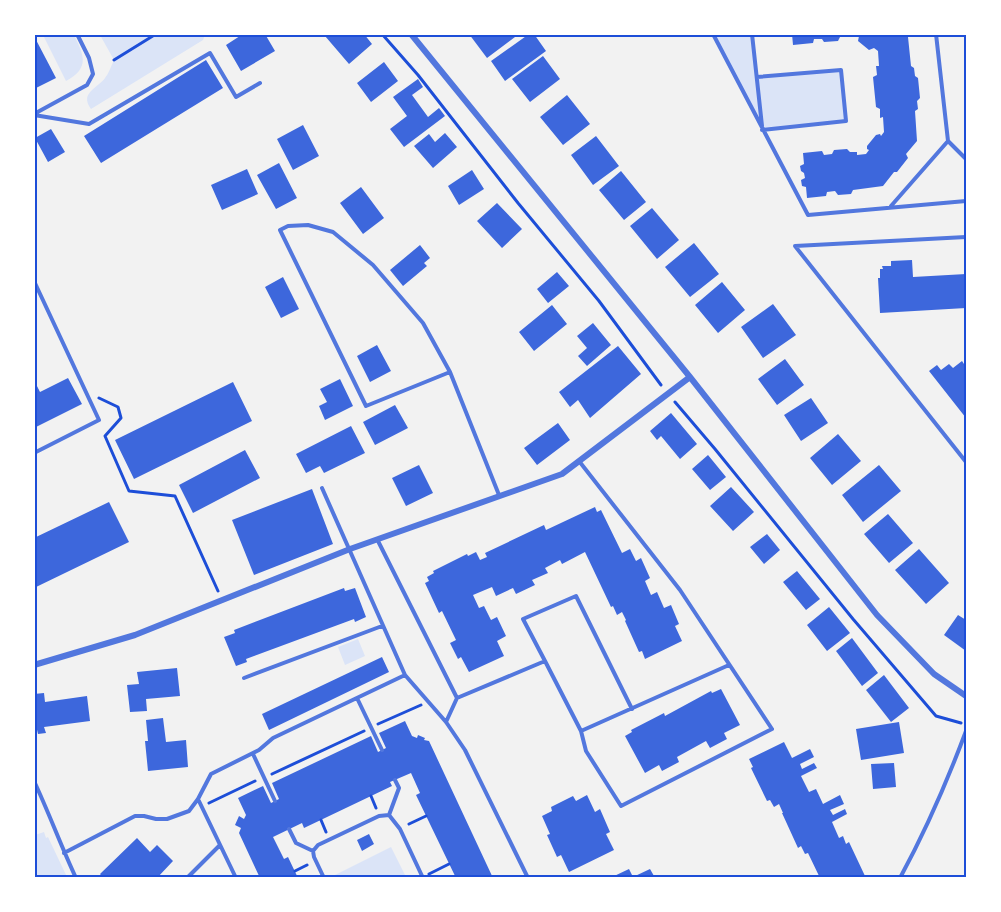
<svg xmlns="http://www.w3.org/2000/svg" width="1001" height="912" viewBox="0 0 1001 912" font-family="'Sofia Sans Condensed',sans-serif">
  <rect width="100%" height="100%" fill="#f2f2f2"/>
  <path fill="#dbe4f7" d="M43,35H74C84,55 90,68 66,81Z
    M100,35H205L203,40L91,109C79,93 98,88 105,78C109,73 111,66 114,60Z
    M713,35H752L757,77L841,70L846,121L762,130Z
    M358,639L365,656L345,665L338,647Z
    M44,832L46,838L48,837L67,877H35V835Z
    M391,847L406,877H333V876Z"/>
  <path fill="#3d67dc" d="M243,34H265L275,51L241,71L226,45Z
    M327,34H364L372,44L349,64L325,36Z
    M469,34H519L487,58Z
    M529,34H534L546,51L505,81L491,61Z
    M792,34H847V37H840L838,41L824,42L822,39H814L813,43L793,45Z
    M857,34H906L908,37L911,66L914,68L915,76L918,78L920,98L917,101L918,109L915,111L917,141L906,154L908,158L897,172H894L883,186L853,190L851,194L838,195L835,191L827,192L826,196L807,198L806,187L802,186L801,180L805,178L804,173L801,171L800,166L804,164L803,153L822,151L824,155L832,154L834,150L847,149L850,152H857V155L866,154L869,150L867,149V146L876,135L880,134L881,136L884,132L883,117L880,118V109L876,107L873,77L877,75L876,66H879L878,51L874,48L869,50L858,41L859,36Z
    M34,36L56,78L34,89Z
    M543,56L560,79L530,102L512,79Z
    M206,60L223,88L101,163L84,136Z
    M384,62L398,81L371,102L357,83Z
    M418,79L423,87L412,95L428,117L439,108L445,116L404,147L390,129L407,116L393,97Z
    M567,95L590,124L563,145L540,117Z
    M303,125L319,156L293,170L277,139Z
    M51,129L65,152L48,162L35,138Z
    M445,133L457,147L433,168L414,146L429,134L435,142Z
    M596,136L619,166L593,185L571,155Z
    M279,163L297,198L276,209L257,175Z
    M247,169L258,194L222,210L211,185Z
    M472,170L484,189L459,205L448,186Z
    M621,171L646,202L624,220L599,190Z
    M361,187L384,218L363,234L340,203Z
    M497,203L522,229L502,248L477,221Z
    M652,208L679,240L657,259L630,226Z
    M694,243L719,274L690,297L665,267Z
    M420,245L430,258L424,263L427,266L403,286L390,270Z
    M912,260L913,277L966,274V308L880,313L878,278H880V269H883L882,266H891V261Z
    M557,272L569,286L548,303L537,289Z
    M283,277L299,309L281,318L265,287Z
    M722,282L745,310L718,333L695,305Z
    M773,304L796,335L763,358L741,327Z
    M552,305L567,324L534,351L519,332Z
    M593,323L611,345L587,366L578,356L587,348L577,336Z
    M377,345L391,371L370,382L357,356Z
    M618,346L641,374L590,418L578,400L570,407L559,392Z
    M785,359L804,385L777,405L758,379Z
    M962,361L966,367V418L929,371L937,365L941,370L949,364L953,368Z
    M68,378L82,404L34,428V380L40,392Z
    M340,379L353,406L325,420L319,406L327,402L320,389Z
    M233,382L252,421L134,479L115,440Z
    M811,398L828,423L801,441L784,415Z
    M395,405L408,428L375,445L363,422Z
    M671,413L697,444L680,459L661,436L657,440L650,431Z
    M558,423L570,440L537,465L524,448Z
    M351,426L365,453L324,473L320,466L306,473L296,454Z
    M838,434L861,461L832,485L810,458Z
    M245,450L260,478L193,513L179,485Z
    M708,455L726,477L710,490L692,469Z
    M419,465L433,493L406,506L392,478Z
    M879,465L901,491L863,522L842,495Z
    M731,487L754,512L733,531L710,506Z
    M312,489L333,544L254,575L232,520Z
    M109,502L129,542L34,588V538Z
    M595,507L597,512L601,510L622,553L630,549L636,561L641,558L650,578L645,581L651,595L657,592L664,608L671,605L679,624L675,626L682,641L645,659L642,651L639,652L625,621L626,620L622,612L617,615L613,606L611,607L585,552L562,564L560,560L545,568L548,573L532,580L535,585L516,594L513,588L496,596L492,587L473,595L479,608L484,606L491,620L497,617L506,636L497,641L504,656L469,672L461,657L458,659L450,643L456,640L442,611L439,613L425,583L429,581L427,577L434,573L433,571L467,554L468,556L476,552L480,560L487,557L485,553L544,525L546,530Z
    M888,514L913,543L889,563L864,534Z
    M767,534L780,550L764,564L750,547Z
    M919,549L949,583L926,604L895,570Z
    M797,571L820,599L806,610L783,582Z
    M344,588L345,591L355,588L366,617L355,622L354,619L246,659L247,662L236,666L224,637L235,633L234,630Z
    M829,607L850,633L827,651L807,625Z
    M958,615L966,620V651L944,635Z
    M852,638L878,673L862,686L836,651Z
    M382,657L389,672L269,730L262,714Z
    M177,668L180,696L146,699L147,711L130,712L127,685L139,684L137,672Z
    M884,675L909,708L891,722L866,690Z
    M721,689L740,725L724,733L727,739L710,748L706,741L677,757L679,762L662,771L659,765L645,773L625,736L632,732L631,730L664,713L665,716L711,691L712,693Z
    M44,693L45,702L87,696L90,721L44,727L46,733L38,734L34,717V694Z
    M163,718L166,742L186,740L188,767L148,771L145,741H148L146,720Z
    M405,721L412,736L417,738L418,735L425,738L424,740L429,741L493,878H456L416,795L420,793L411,773L390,782L392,786L304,828L302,823L273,837L284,859L288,857L298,878H260L239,833L241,828L235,825L239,816L244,819L246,815L238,798L263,786L271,803L279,799L272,783L371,736L378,752L386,748L379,733Z
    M899,722L904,753L861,760L856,729Z
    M784,742L792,758L810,749L814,757L800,764L802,769L814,763L817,768L801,776L809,792L816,789L823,804L840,795L844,804L830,810L833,815L845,809L847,814L832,822L839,838L843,836L846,844L849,842L865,876H863L864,878H820L808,853L805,854L801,846L798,848L782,813H783L779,804L774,807L770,800L767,801L751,768L753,767L749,759Z
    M894,763L896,787L873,789L871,764Z
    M587,795L595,812L600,809L610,832L606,834L614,850L569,872L561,855L557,857L547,835L550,834L542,816L552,811L551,807L573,796L576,801Z
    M369,834L374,844L362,851L357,840Z
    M137,838L150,852L157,845L173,861L157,878H103L100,874Z
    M629,869L633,877L650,869L654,876L650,878H610Z"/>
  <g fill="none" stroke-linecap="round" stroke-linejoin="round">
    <path stroke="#1d4ed8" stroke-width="3" d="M382,34L418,75L518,203L599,301L661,385
      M114,60L156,34
      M99,398L118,407L121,418L105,436L129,491L175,496L218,591
      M675,402L715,449L853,619L936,716L961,723
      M378,724L421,705
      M272,774L364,731
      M371,796L376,808
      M209,803L255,781
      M321,820L326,832
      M409,824L426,816
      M295,871L307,865
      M429,874L449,864"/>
    <path stroke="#5277de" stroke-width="4" d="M713,34L808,215L966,201
      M752,34L762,126
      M936,34L948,141L966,159
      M757,77L841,70L846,121L762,130
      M34,114L87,85L93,74L89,58L77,34
      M34,115L89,124L210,53L236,97L260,83
      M891,206L948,141
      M966,237L795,246L966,462
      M34,281L99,420L34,453
      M450,372L366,406L280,230L288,226L308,225L333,232L373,265L423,323L450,372L499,495
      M322,488L405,675L446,722L465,750L528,878
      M377,539L457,698
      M545,661L523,619L576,596L632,709
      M244,678L382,626
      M357,698L382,750
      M446,722L457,698L545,661L581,731L586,751L621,806L772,729L680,590L579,461
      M581,731L729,665
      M253,754L275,801
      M34,781C49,813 61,846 76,878
      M389,815L399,788L395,780
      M289,829L296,843L313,851
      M64,853L135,816H144L156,819H167L189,811L198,799
      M187,878L220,845
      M236,878L198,799L211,774L259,750L273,738L405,675
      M324,878L314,857L313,851L318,845L379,816L389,815L400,829L423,878
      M900,878C926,830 947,782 966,731"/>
    <path stroke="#5277de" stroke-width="6" d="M411,34L690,377L877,615L934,674L966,696
      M34,665L135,635L350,549L562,474L690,377"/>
  </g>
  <rect width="1001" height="912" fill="none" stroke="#ffffff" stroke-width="72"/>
  <rect x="36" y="36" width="929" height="840" fill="none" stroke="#1d4ed8" stroke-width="2"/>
</svg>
